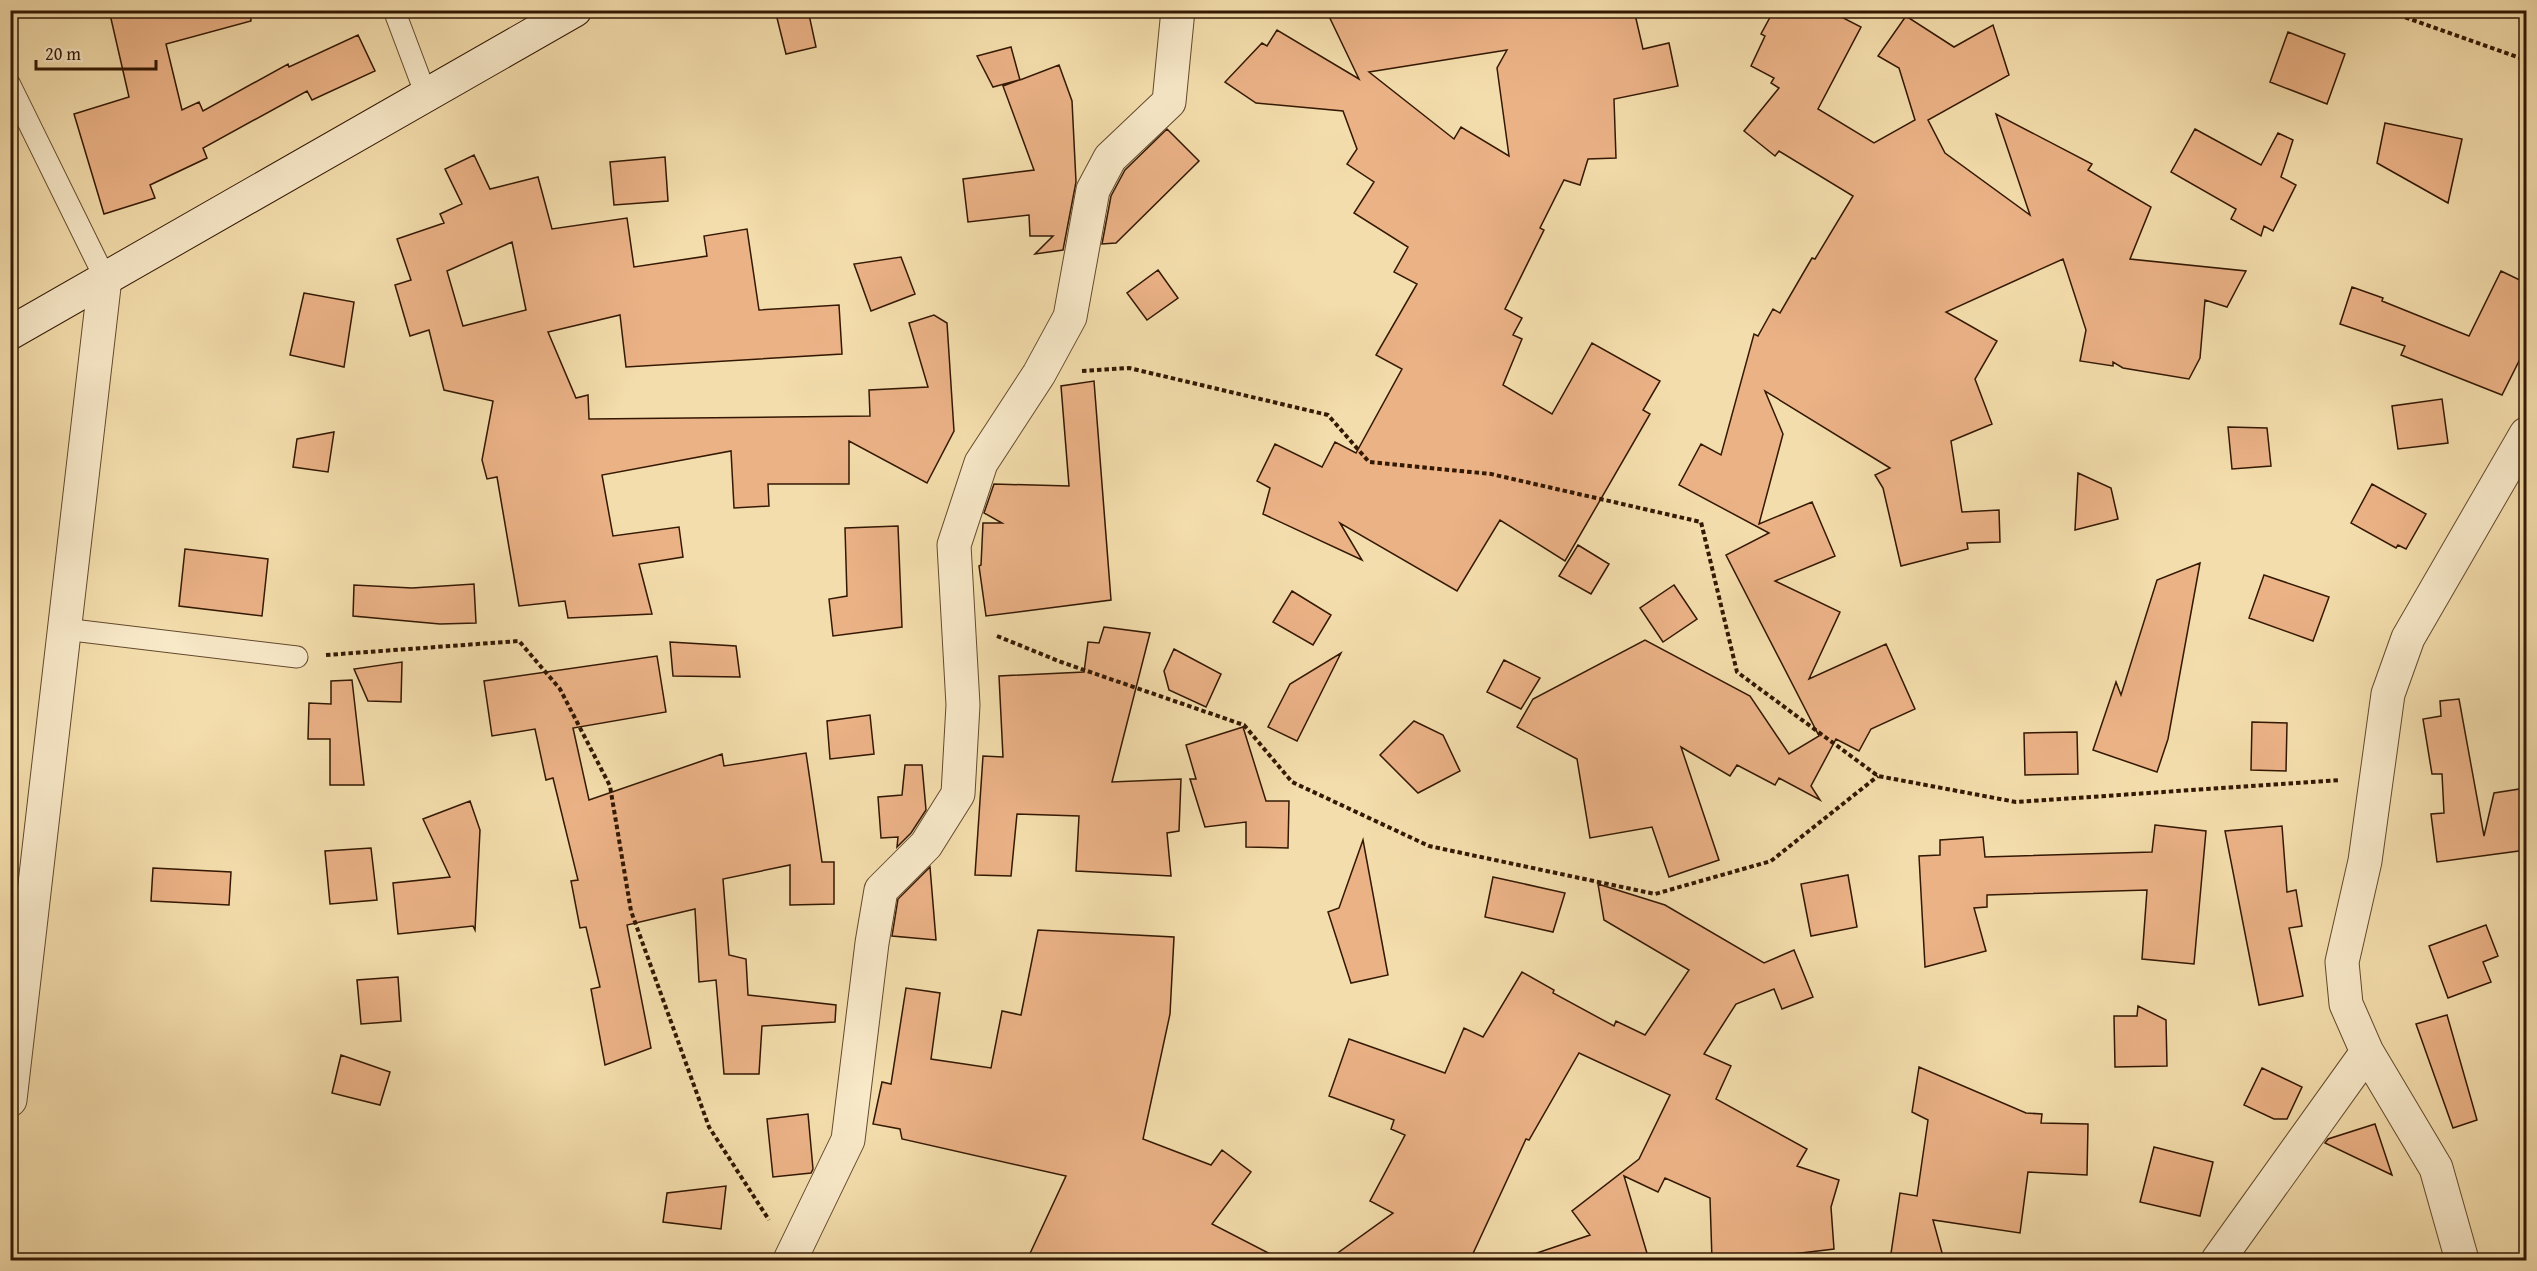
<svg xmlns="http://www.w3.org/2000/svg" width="2537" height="1271" viewBox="0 0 2537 1271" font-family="'Gentium Book Plus',serif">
  <rect width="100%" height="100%" fill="#f4ddac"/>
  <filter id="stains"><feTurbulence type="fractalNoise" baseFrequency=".00333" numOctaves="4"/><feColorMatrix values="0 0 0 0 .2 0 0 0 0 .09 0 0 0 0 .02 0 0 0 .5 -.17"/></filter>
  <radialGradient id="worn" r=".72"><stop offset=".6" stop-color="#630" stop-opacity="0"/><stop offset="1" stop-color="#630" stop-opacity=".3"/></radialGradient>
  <path fill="#ebb286" stroke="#331803" stroke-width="1.5" fill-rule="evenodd" d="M109,10H250L251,21L166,44L182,110L199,102L203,111L288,64L289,67L358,35L375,71L312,100L307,91L203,148L207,158L150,185L155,198L104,214L74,114L129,97Z
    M775,10H808L816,47L786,54Z
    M1326,10H1634L1643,49L1669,43L1678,86L1614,99L1616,158L1588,159L1580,185L1564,180L1540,228L1544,230L1505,309L1522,318L1513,335L1522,339L1503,385L1552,414L1592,343L1660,381L1643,410L1650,414L1565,561L1500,520L1457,591L1340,523L1362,560L1263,514L1270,488L1257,481L1275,444L1322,467L1335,442L1356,453L1402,369L1376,355L1417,284L1394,272L1408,247L1354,213L1374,182L1347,164L1357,149L1343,111L1256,103L1225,82L1262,43L1267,46L1277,30L1359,79ZM1507,50L1497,68L1509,156L1461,127L1454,139L1369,72Z
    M1774,10H1828L1861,27L1818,109L1874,143L1915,120L1899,68L1878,56L1906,16L1954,47L1993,25L2009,75L1928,120L1945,153L2030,215L1996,114L2092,164L2088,170L2151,207L2130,259L2246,271L2227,307L2205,300L2200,358L2189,379L2123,368L2113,362V366L2080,361L2086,330L2063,259L1946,312L1997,341L1975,379L1992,424L1951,441L1962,512L1999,510L2000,542L1967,543L1968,549L1901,566L1883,488L1875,475L1890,468L1765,391L1783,434L1759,524L1812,502L1835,556L1775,581L1840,612L1809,679L1886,644L1915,709L1871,729L1859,751L1836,739L1811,786L1820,800L1779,778L1775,785L1737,765L1730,776L1681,747L1719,860L1669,877L1652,827L1590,838L1577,759L1517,727L1533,699L1645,640L1750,696L1789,754L1819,736L1726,555L1769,533L1679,485L1701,444L1721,455L1754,334L1758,336L1773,309L1780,313L1812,258L1815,259L1853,196L1779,151L1775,156L1744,131L1779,88L1771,83L1774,78L1751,66L1765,36L1761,34Z
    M2288,32L2345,54L2327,104L2270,82Z
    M1011,47L1020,80L1059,65L1072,101L1076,182L1063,250L1035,254L1053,236H1030L1029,215L968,222L963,179L1034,170L1003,86L1019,80L993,87L977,56Z
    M2385,123L2462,139L2448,203L2377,163Z
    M1167,129L1199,161L1116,243L1102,244L1111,196L1125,170Z
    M2195,129L2261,165L2278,133L2293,140L2281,177L2296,185L2273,231L2264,226L2261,236L2231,219L2236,209L2171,172Z
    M474,155L490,189L538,177L552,229L627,218L634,267L707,256L704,236L747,229L759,310L839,305L842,354L626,367L620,315L548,332L576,398L588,395L589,419L870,416L869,390L928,387L909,323L934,315L947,323L954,431L927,483L849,441V484H768L769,506L734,508L731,451L602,475L613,536L679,527L683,557L639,564L652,614L568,618L565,601L519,606L497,477L487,479L482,460L493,401L444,390L429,330L410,336L395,285L411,280L397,239L444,223L440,214L462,204L445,169ZM512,242L526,310L463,326L447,271Z
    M665,157L668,201L614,205L610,162Z
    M901,257L915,294L871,311L854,264Z
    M1158,270L1178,298L1147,320L1127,293Z
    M2501,271L2526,283V347L2502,395L2401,355L2405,346L2340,324L2352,287L2383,298L2382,301L2469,336Z
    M304,293L354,302L344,367L290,355Z
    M1094,381L1111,600L986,616L979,566L981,565L983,523H1002L984,513L994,484L1069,486L1061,386Z
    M2442,399L2448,443L2398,449L2392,406Z
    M2228,427L2267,428L2271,466L2232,469Z
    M334,432L328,472L293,467L297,439Z
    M2078,473L2111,488L2118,519L2075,530Z
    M2372,484L2426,514L2406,549L2398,545L2396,548L2351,523Z
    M898,526L902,627L833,636L829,599L847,596L845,528Z
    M1578,545L1609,564L1591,594L1559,576Z
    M185,549L268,559L262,616L179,606Z
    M2200,563L2168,739L2157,772L2093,750L2116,682L2121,695L2157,580Z
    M2264,575L2329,597L2313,641L2249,618Z
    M474,584L476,623L440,624L353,616L354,585L412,588Z
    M1674,585L1697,619L1663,642L1640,608Z
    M1292,591L1331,615L1313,645L1273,622Z
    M1104,627L1150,633L1112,782L1181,779L1179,831L1167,833L1171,876L1076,871L1079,816L1017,814L1011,876L975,875L983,756L1003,757L999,676L1084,672L1088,642L1099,643Z
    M670,642L736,646L740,677L673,676Z
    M1174,649L1221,674L1206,707L1169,690L1164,671Z
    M1341,653L1297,741L1268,727L1290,684Z
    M657,656L666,712L573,728L589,800L722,754L724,766L806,753L822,862H834V904L790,905V865L723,879L729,955L746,959L748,995L836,1005L835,1022L762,1026L759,1074H724L716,980L699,982L695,909L627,925L651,1048L605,1065L591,989L600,987L586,927L580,928L571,881L578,880L553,778L546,780L535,729L492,736L484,681Z
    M1504,660L1540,678L1521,709L1487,692Z
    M402,662L401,702L368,701L354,669Z
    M352,680L364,785H330V739H308L309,703L331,704V681Z
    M2459,699L2484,836L2494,793L2526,788V850L2437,862L2431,814L2444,813L2442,774H2432L2423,719L2441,716L2440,701Z
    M870,715L874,754L830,759L827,721Z
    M1414,721L1443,735L1460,771L1418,793L1380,755Z
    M2252,722L2287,723L2286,771L2251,770Z
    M1243,727L1266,801H1289L1288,848L1246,847V822L1205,827L1190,779H1196L1186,745Z
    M2077,732L2078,774L2025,775L2024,733Z
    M905,765H922L926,810L911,833L897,847L898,837L881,838L878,797L902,795Z
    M470,801L480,830L475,930L473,926L398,934L393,883L450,877L423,819Z
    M2155,825L2206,831L2194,964L2142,959L2147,890L1987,895V907L1974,908L1986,951L1925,967L1919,856L1940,855V840L1983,837L1985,857L2152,852Z
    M2282,826L2287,892L2296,890L2302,926L2289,928L2303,996L2259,1005L2225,831Z
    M1363,840L1388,975L1351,983L1328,912L1339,908Z
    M371,848L377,900L330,904L325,851Z
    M930,867L936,940L892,936L898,899Z
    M153,868L231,872L229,905L151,901Z
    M1848,875L1857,927L1811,936L1801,884Z
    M1493,877L1565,893L1553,932L1485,917Z
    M1598,884L1665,905L1764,963L1794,950L1813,997L1782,1009L1774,989L1736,1004L1704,1054L1731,1066L1716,1099L1807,1149L1797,1166L1839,1180L1831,1207L1834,1249L1744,1260H1712L1710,1198L1665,1178L1658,1192L1624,1176L1649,1260H1532L1531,1255L1590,1235L1572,1211L1639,1159L1670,1095L1579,1053L1529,1140L1526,1139L1470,1260H1328L1393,1213L1370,1201L1405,1135L1391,1129L1394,1120L1329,1096L1349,1039L1445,1073L1464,1028L1483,1037L1522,972L1554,990L1553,993L1614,1026L1616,1021L1645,1035L1689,970L1604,920Z
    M2486,925L2498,956L2483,962L2491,982L2448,998L2429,946Z
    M1038,930L1174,937L1170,1014L1143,1139L1211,1165L1222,1150L1251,1172L1212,1224L1282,1260H1027L1066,1176L902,1139L900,1129L873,1124L882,1082L891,1084L906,988L940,993L931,1059L991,1068L1002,1011L1021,1015Z
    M398,977L401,1021L361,1024L357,980Z
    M2138,1006L2166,1020L2167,1066L2115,1067L2114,1016H2137Z
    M2447,1015L2477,1120L2453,1128L2416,1024Z
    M341,1055L390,1072L380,1105L332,1093Z
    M1919,1067L2026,1113L2042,1114L2041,1123L2088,1124L2087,1175L2028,1172L2020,1233L1933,1220L1944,1260H1890L1900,1193L1917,1196L1928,1120L1912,1112Z
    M2262,1068L2302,1087L2287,1119H2274L2244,1105Z
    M808,1114L813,1169L811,1173L773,1177L767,1119Z
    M2375,1124L2392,1175L2325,1143L2328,1139Z
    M2154,1147L2213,1162L2200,1216L2140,1202Z
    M726,1186L721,1229L663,1222L667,1193Z"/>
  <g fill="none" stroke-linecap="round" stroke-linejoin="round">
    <defs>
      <path id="service" d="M394,10L426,95
        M10,85L105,278
        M64,629L297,657"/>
      <path id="minor" d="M10,1100L105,278
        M790,1260L848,1140L872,943L881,890L926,845L958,794L963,705L954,545L981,463L1039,374L1070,317L1093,190L1110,158L1169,102L1178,10
        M2218,1260L2367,1052
        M2462,1260L2436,1168L2367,1052L2346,1004L2342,962L2365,861L2388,694L2408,638L2526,434"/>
      <path id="secondary" d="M10,333L575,10"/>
    </defs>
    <use href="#service" stroke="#63492d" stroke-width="23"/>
    <use href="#minor" stroke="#63492d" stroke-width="35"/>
    <use href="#secondary" stroke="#331803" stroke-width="35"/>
    <path stroke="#331803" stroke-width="4" stroke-dasharray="4.5 3" stroke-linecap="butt" d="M2384,10L2526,60
      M1082,371L1129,368L1328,415L1369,462L1491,474L1701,522L1737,672L1878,776L2016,802L2340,780
      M997,636L1061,662L1244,725L1292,782L1429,846L1655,894L1771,861L1878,776
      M326,655L519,641L560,689L610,786L631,911L709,1127L769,1220"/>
    <use href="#service" stroke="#f8e9c9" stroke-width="21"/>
    <use href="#minor" stroke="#f8e9c9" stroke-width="33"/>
    <use href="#secondary" stroke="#f8e9c9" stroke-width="33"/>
  </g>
  <rect width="2537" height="1271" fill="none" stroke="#f4ddac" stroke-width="36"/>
  <rect x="12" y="12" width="2513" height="1247" fill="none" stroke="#331803" stroke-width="3"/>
  <rect x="18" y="18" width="2501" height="1235" fill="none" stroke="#331803" stroke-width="1.5"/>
  <path d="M36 60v9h120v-9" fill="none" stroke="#331803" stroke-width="3"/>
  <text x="45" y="60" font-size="18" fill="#331803" stroke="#f8e9c9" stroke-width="4.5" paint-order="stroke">20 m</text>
  <rect width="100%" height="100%" filter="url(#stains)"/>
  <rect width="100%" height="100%" fill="url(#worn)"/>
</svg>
